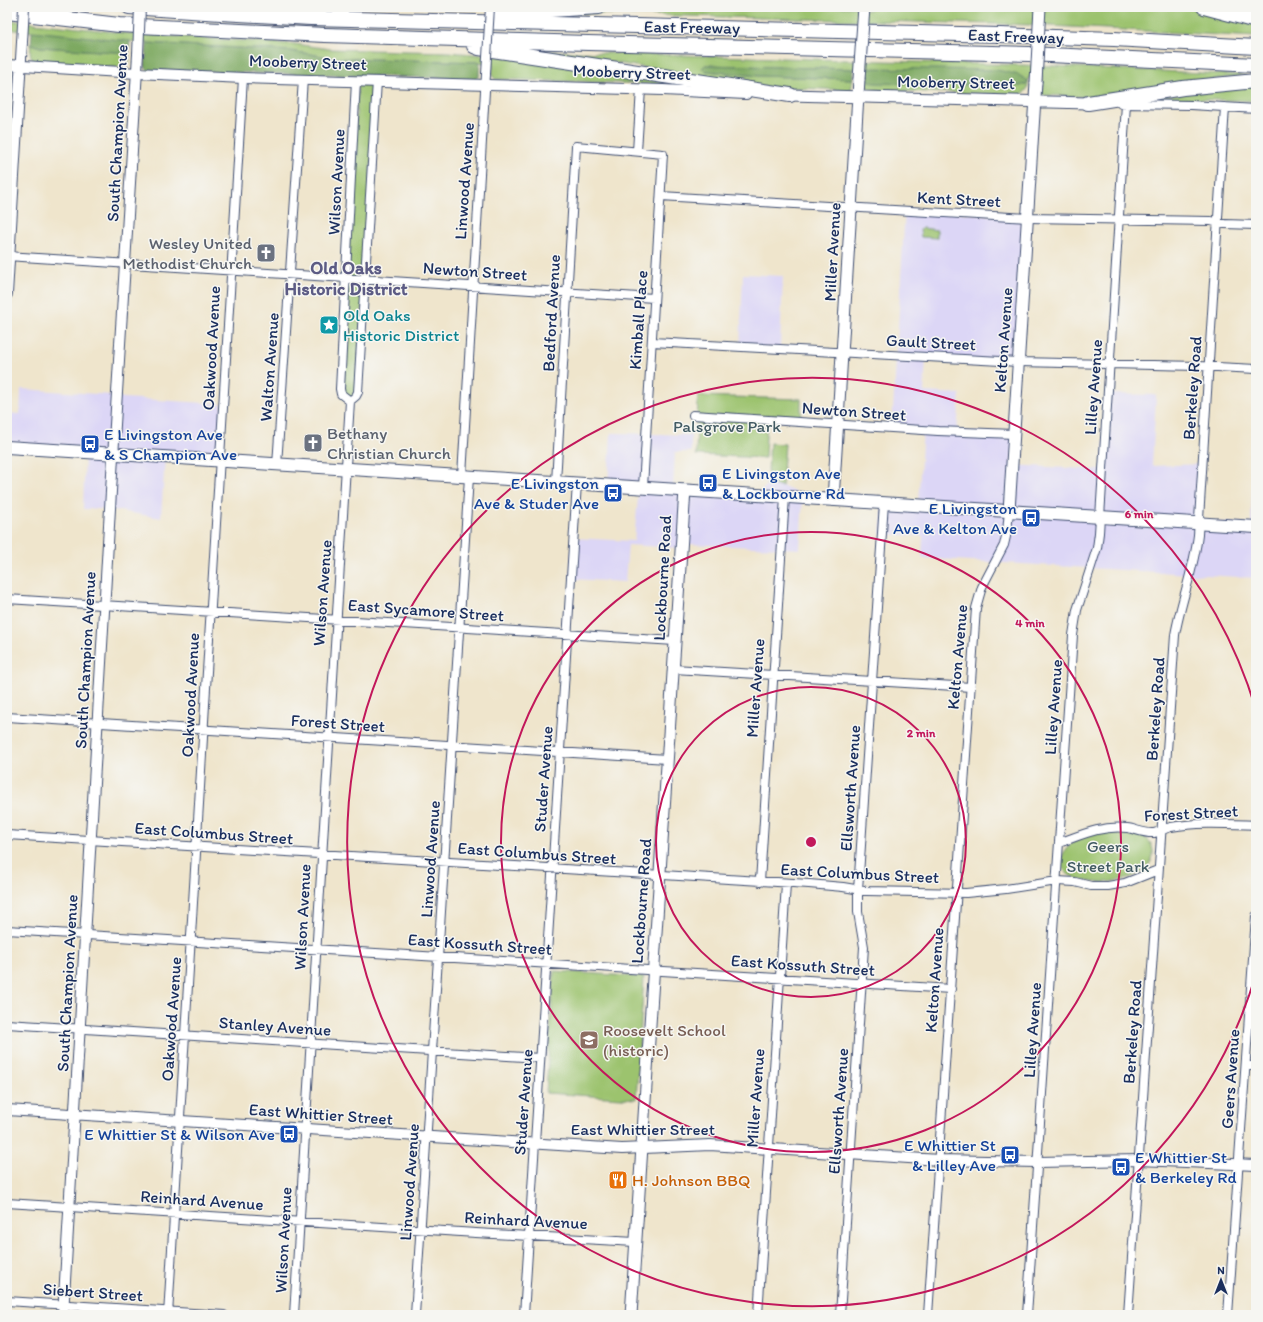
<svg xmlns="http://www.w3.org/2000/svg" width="1263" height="1322" viewBox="0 0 1263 1322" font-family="Itim,sans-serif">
  <rect width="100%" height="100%" fill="#f6f6f2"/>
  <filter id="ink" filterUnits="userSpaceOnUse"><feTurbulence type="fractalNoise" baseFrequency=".025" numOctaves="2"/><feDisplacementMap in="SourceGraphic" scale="8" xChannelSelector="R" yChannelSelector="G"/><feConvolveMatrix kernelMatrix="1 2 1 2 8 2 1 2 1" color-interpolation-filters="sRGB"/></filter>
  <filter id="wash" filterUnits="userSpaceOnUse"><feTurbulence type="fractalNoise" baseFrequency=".012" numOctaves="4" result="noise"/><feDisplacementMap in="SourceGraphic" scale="16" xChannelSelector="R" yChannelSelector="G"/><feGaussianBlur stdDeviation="0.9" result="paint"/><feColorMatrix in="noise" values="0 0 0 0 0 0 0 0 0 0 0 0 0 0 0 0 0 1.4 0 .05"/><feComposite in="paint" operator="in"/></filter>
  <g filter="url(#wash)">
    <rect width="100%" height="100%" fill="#efe5cc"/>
    <path fill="#dcd6f6" d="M905,209L1026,218L1019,363L926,357L924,392L960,394L957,431L1014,435L1011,465L1102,470L1107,394L1156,395L1152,466L1202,464L1198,521L1251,524L1253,462L1256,463V578L922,558L923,536L880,534L883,502L918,504L923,430L892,428Z
      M743,274L783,276L780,348L740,346Z
      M21,389L112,395L124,398L222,404L219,461L165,457L161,518L108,509H83L85,452L7,447V413L20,414Z
      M611,433L691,435V452H675L673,489L760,493L767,485L782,486L803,496L800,549L687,544L679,548L628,545L625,582L570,579L572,538L634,541L639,487L608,485Z"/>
    <path fill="#9cc36e" stroke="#5c7966" d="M630,7H856V10H870L871,7H1033V11L1044,12L1047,7H1185L1224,16L1256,25V37L1032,25L571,13Z
      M7,20L125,33L295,44L330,49L448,52L498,56L681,85L495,79L492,76L493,65L480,62L334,58L291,51L147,43L14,30L7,23Z
      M31,44L40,47L129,53V62L124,68L35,62C29,56 30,52 31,44Z
      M541,51L1054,66L1246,75L1089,97L1042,95L1043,77H1029C1028,85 1029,91 1020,95L871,90L867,87V79L874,83L867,68L853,69L705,65L706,71L759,76L853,79L851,90L766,87Z
      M358,83L376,84L357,393L350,401L340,389Z
      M1256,85V101L1144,98Z
      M922,228L937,230V238L921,237L920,230Z
      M698,396L801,399V416L767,415L765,458L696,455Z
      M770,443L785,444L782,486L767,485Z
      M1129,831C1140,834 1152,838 1153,851C1155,878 1106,886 1086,881C1081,880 1074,878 1069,875C1048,859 1074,838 1090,833C1099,830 1119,831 1129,831Z
      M554,971L644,977L636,1099L546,1093Z"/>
    <path fill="#7da961" stroke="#4c6c60" d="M32,31L130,41L129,53L40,47L31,44Z
      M147,43L291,51L334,58L480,62L479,76L476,79L147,70L145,66Z
      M705,65L853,69V79L759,76L706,71L702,68Z
      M867,68L997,70L1019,75L1028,81L1027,84L1020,86L874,83L867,79Z"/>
  </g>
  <g filter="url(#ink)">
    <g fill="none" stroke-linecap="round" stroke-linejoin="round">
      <defs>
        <path id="minor" d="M1121,104L1191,105L1256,109
          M637,151L641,89
          M661,196L1028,218L1211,221L1224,224L1256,225
          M7,256L654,298
          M652,342L1019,362L1198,366L1256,369
          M350,401L341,394L340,389L356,81
          M350,401L356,396L358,392L377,81
          M693,415L938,431L1014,434
          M277,465L303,79
          M462,476L486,74
          M556,482L576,146L663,154L643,487
          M7,599L675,641
          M674,669L971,687
          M7,717L667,759
          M7,835L809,884L843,887L867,891L966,893L1006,889L1057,881L1075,882L1091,886H1108L1125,883L1158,870
          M1059,843C1081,835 1102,825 1127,828C1136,829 1144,834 1154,833C1160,832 1165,828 1171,827C1198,822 1228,824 1256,825
          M760,882L785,497
          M7,930L951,989
          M7,1024L540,1058
          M1246,1066H1256
          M7,1203L476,1233L635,1242
          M7,1301L224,1315
          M168,1315L243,78
          M294,1315L350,401
          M415,1315L469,477
          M524,1315L577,483
          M758,1315L786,884
          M840,1315L864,947L858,912V890L884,503
          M928,1315L976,608L982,587L1004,545L1007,532L1009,511
          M1027,1315L1073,635L1077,610L1097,548L1099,533L1126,104
          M1128,1315L1175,635C1181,601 1194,569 1198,535L1225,107
          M1228,1315L1256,916"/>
        <path id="tertiary" d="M7,65L137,73L243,78L663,90L746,94
          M7,294L22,42
          M7,1110L622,1149L710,1145L939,1160L1038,1162L1139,1160L1256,1165
          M63,1315L113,457L138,54"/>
        <path id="secondary" d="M790,95L1088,103
          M833,500L859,79
          M1009,511L1036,82
          M631,1315L685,490"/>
        <path id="primary" d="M7,447L1256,527"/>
        <path id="motorway" d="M129,7L221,13L311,18L1000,35L1114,39L1256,47
          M1204,7L1256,21
          M7,12L119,25L325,35L588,43L1029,54L1256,65
          M498,16L518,12L599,7
          M474,46L479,48L790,95
          M1088,103L1183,88L1256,81"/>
      </defs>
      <use href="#minor" stroke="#3b4a6e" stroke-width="10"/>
      <use href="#tertiary" stroke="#3b4a6e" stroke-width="12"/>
      <use href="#secondary" stroke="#3b4a6e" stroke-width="13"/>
      <use href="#primary" stroke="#3b4a6e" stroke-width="14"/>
      <use href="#motorway" stroke="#3b4a6e" stroke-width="16"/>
      <use href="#minor" stroke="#fff" stroke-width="8"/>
      <use href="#tertiary" stroke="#fff" stroke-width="10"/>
      <use href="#secondary" stroke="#fff" stroke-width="11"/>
      <use href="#primary" stroke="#fff" stroke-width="12"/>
      <use href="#motorway" stroke="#fff" stroke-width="14"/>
      <defs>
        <path id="minor-bridge" d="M486,74L490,7"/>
        <path id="tertiary-bridge" d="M22,42L24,7
          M138,54L140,7"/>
        <path id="secondary-bridge" d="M859,79L864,7
          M1036,82L1040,7"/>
      </defs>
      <use href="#minor-bridge" stroke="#3b4a6e" stroke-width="10" stroke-linecap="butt"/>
      <use href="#tertiary-bridge" stroke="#3b4a6e" stroke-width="12" stroke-linecap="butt"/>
      <use href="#secondary-bridge" stroke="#3b4a6e" stroke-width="13" stroke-linecap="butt"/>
      <use href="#minor-bridge" stroke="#fff" stroke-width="8"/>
      <use href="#tertiary-bridge" stroke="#fff" stroke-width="10"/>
      <use href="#secondary-bridge" stroke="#fff" stroke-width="11"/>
    </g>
  </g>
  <g fill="none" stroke="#c2185b" stroke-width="2">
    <circle cx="811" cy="842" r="155"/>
    <circle cx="811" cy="842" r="310"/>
    <path d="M1256 974A464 464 0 1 1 1256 710"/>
  </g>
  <defs>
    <symbol id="church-square" viewBox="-11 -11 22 22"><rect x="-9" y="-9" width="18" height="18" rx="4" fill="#6b7280" stroke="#f6f6f2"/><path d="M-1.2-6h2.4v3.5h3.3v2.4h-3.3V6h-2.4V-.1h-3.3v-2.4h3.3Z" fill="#fff"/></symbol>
    <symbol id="sight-square" viewBox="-11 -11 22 22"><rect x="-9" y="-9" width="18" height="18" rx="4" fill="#0f9aa8" stroke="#f6f6f2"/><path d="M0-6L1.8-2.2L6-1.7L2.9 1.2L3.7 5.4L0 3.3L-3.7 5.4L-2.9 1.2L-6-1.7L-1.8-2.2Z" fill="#fff"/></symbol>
    <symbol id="bus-square" viewBox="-11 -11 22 22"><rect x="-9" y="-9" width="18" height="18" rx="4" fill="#1a4fb4" stroke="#f6f6f2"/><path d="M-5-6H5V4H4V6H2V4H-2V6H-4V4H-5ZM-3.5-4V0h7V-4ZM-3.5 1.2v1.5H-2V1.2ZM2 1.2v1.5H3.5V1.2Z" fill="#fff"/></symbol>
    <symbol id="school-square" viewBox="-11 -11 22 22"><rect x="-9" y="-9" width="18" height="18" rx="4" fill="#8d6e63" stroke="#f6f6f2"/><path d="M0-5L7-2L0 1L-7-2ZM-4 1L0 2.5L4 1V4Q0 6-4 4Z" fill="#fff"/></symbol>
    <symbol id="restaurant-square" viewBox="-11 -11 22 22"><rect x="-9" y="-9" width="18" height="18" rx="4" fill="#e8710a" stroke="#f6f6f2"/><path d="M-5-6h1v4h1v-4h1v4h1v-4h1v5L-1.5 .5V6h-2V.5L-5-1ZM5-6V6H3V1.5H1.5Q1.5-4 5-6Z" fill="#fff"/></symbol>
  </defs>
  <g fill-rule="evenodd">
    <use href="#church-square" x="255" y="242" width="22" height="22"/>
    <use href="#sight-square" x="318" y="314" width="22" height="22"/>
    <use href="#church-square" x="302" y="432" width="22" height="22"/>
    <use href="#bus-square" x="79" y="433" width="22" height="22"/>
    <use href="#bus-square" x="697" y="472" width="22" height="22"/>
    <use href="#bus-square" x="602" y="482" width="22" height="22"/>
    <use href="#bus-square" x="1020" y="507" width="22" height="22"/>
    <use href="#school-square" x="578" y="1029" width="22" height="22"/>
    <use href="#bus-square" x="278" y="1123" width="22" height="22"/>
    <use href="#bus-square" x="999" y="1144" width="22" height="22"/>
    <use href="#bus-square" x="1110" y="1156" width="22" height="22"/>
    <use href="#restaurant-square" x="607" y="1169" width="22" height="22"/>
  </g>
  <g text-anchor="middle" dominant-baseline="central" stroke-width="3" stroke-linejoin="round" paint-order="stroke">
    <g font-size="17" fill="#1b2f5e" stroke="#f6f6f2">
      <text transform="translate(692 27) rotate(1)">East Freeway</text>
      <text transform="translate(1016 36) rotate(2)">East Freeway</text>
      <text transform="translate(308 62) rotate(2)">Mooberry Street</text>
      <text transform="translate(632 72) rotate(2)">Mooberry Street</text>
      <text transform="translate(956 82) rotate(1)">Mooberry Street</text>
      <text transform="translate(117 133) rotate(-87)">South Champion Avenue</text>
      <text transform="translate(464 181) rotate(-86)">Linwood Avenue</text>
      <text transform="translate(336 182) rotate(-87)">Wilson Avenue</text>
      <text transform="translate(959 199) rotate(3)">Kent Street</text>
      <text transform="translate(832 252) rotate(-87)">Miller Avenue</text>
      <text transform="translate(475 271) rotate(4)">Newton Street</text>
      <text transform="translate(551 313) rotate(-87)">Bedford Avenue</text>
      <text transform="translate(638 320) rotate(-86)">Kimball Place</text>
      <text transform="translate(1003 340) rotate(-86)">Kelton Avenue</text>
      <text transform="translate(931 342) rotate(3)">Gault Street</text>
      <text transform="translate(211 348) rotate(-87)">Oakwood Avenue</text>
      <text transform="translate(269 367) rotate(-86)">Walton Avenue</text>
      <text transform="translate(1093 387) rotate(-86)">Lilley Avenue</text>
      <text transform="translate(1192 388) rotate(-86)">Berkeley Road</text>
      <text transform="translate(854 411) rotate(4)">Newton Street</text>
      <text transform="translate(662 578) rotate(-87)">Lockbourne Road</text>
      <text transform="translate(322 593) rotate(-86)">Wilson Avenue</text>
      <text transform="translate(426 610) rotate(4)">East Sycamore Street</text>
      <text transform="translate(957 657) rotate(-85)">Kelton Avenue</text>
      <text transform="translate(85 660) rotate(-87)">South Champion Avenue</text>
      <text transform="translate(755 688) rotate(-86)">Miller Avenue</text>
      <text transform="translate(190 695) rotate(-87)">Oakwood Avenue</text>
      <text transform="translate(1053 707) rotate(-86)">Lilley Avenue</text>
      <text transform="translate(1155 709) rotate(-86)">Berkeley Road</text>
      <text transform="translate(338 723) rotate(4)">Forest Street</text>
      <text transform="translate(543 779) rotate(-86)">Studer Avenue</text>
      <text transform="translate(850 788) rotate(-86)">Ellsworth Avenue</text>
      <text transform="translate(1191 813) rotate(-3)">Forest Street</text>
      <text transform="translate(214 833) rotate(4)">East Columbus Street</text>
      <text transform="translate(537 853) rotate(4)">East Columbus Street</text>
      <text transform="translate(430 859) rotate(-86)">Linwood Avenue</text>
      <text transform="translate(860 873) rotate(3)">East Columbus Street</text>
      <text transform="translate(641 901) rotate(-86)">Lockbourne Road</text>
      <text transform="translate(302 917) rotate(-87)">Wilson Avenue</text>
      <text transform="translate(480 944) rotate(4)">East Kossuth Street</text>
      <text transform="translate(803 965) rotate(4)">East Kossuth Street</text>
      <text transform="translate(934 980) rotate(-86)">Kelton Avenue</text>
      <text transform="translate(67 983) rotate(-87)">South Champion Avenue</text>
      <text transform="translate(171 1019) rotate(-86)">Oakwood Avenue</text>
      <text transform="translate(275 1026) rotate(4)">Stanley Avenue</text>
      <text transform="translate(1032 1030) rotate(-86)">Lilley Avenue</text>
      <text transform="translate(1132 1032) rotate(-86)">Berkeley Road</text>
      <text transform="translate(1230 1079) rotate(-86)">Geers Avenue</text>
      <text transform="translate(755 1098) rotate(-86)">Miller Avenue</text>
      <text transform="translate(523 1102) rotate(-86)">Studer Avenue</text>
      <text transform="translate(838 1111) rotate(-86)">Ellsworth Avenue</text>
      <text transform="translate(321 1114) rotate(4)">East Whittier Street</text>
      <text x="643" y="1129">East Whittier Street</text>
      <text transform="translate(409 1182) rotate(-86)">Linwood Avenue</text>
      <text transform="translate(202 1200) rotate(4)">Reinhard Avenue</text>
      <text transform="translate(526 1220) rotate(3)">Reinhard Avenue</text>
      <text transform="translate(283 1240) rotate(-87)">Wilson Avenue</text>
      <text transform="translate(93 1292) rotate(4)">Siebert Street</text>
    </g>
    <g font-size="17" fill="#5b616d" stroke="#f6f6f2" text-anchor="end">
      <text x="252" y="243">Wesley United<tspan x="252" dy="20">Methodist Church</tspan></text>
      <text x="327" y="433" text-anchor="start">Bethany<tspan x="327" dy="20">Christian Church</tspan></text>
    </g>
    <g font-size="17" fill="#0d838f" stroke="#f6f6f2" text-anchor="start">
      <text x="343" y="315">Old Oaks<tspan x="343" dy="20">Historic District</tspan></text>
    </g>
    <g font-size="17" fill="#425b63" stroke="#f6f6f2">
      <text x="727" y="426">Palsgrove Park</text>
      <text x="1108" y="846">Geers<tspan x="1108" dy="20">Street Park</tspan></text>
    </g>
    <g font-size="17" fill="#164399" stroke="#f6f6f2" text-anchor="end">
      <text x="104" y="434" text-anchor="start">E Livingston Ave<tspan x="104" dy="20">&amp; S Champion Ave</tspan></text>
      <text x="722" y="473" text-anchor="start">E Livingston Ave<tspan x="722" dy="20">&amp; Lockbourne Rd</tspan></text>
      <text x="599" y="483">E Livingston<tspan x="599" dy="20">Ave &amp; Studer Ave</tspan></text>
      <text x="1017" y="508">E Livingston<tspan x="1017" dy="20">Ave &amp; Kelton Ave</tspan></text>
      <text x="275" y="1134">E Whittier St &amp; Wilson Ave</text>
      <text x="996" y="1145">E Whittier St<tspan x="996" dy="20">&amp; Lilley Ave</tspan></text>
      <text x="1135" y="1157" text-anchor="start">E Whittier St<tspan x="1135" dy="20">&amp; Berkeley Rd</tspan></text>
    </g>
    <g font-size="17" fill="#785e54" stroke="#f6f6f2" text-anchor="start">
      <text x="603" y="1030">Roosevelt School<tspan x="603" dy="20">(historic)</tspan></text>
    </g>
    <g font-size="17" fill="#c56008" stroke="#f6f6f2" text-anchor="start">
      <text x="632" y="1180">H. Johnson BBQ</text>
    </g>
    <g font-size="18" font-weight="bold" fill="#5c5b84" stroke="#f6f6f2">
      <text x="346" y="268">Old Oaks<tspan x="346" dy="21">Historic District</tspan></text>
    </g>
  </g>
  <circle cx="811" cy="842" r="6" fill="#c2185b" stroke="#f6f6f2" stroke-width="2"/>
  <g font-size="12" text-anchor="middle" font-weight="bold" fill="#c2185b" stroke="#f6f6f2" stroke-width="3" stroke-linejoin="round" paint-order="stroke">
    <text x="1139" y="518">6 min</text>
    <text x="1030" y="627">4 min</text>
    <text x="921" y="737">2 min</text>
  </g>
  <rect width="1263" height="1322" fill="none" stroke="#f6f6f2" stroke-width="24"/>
  <g transform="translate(1221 1280)" stroke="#f6f6f2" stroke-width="3" paint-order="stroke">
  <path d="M0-3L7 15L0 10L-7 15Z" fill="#1b2f5e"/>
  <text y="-6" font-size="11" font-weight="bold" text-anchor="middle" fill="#1b2f5e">N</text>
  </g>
</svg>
